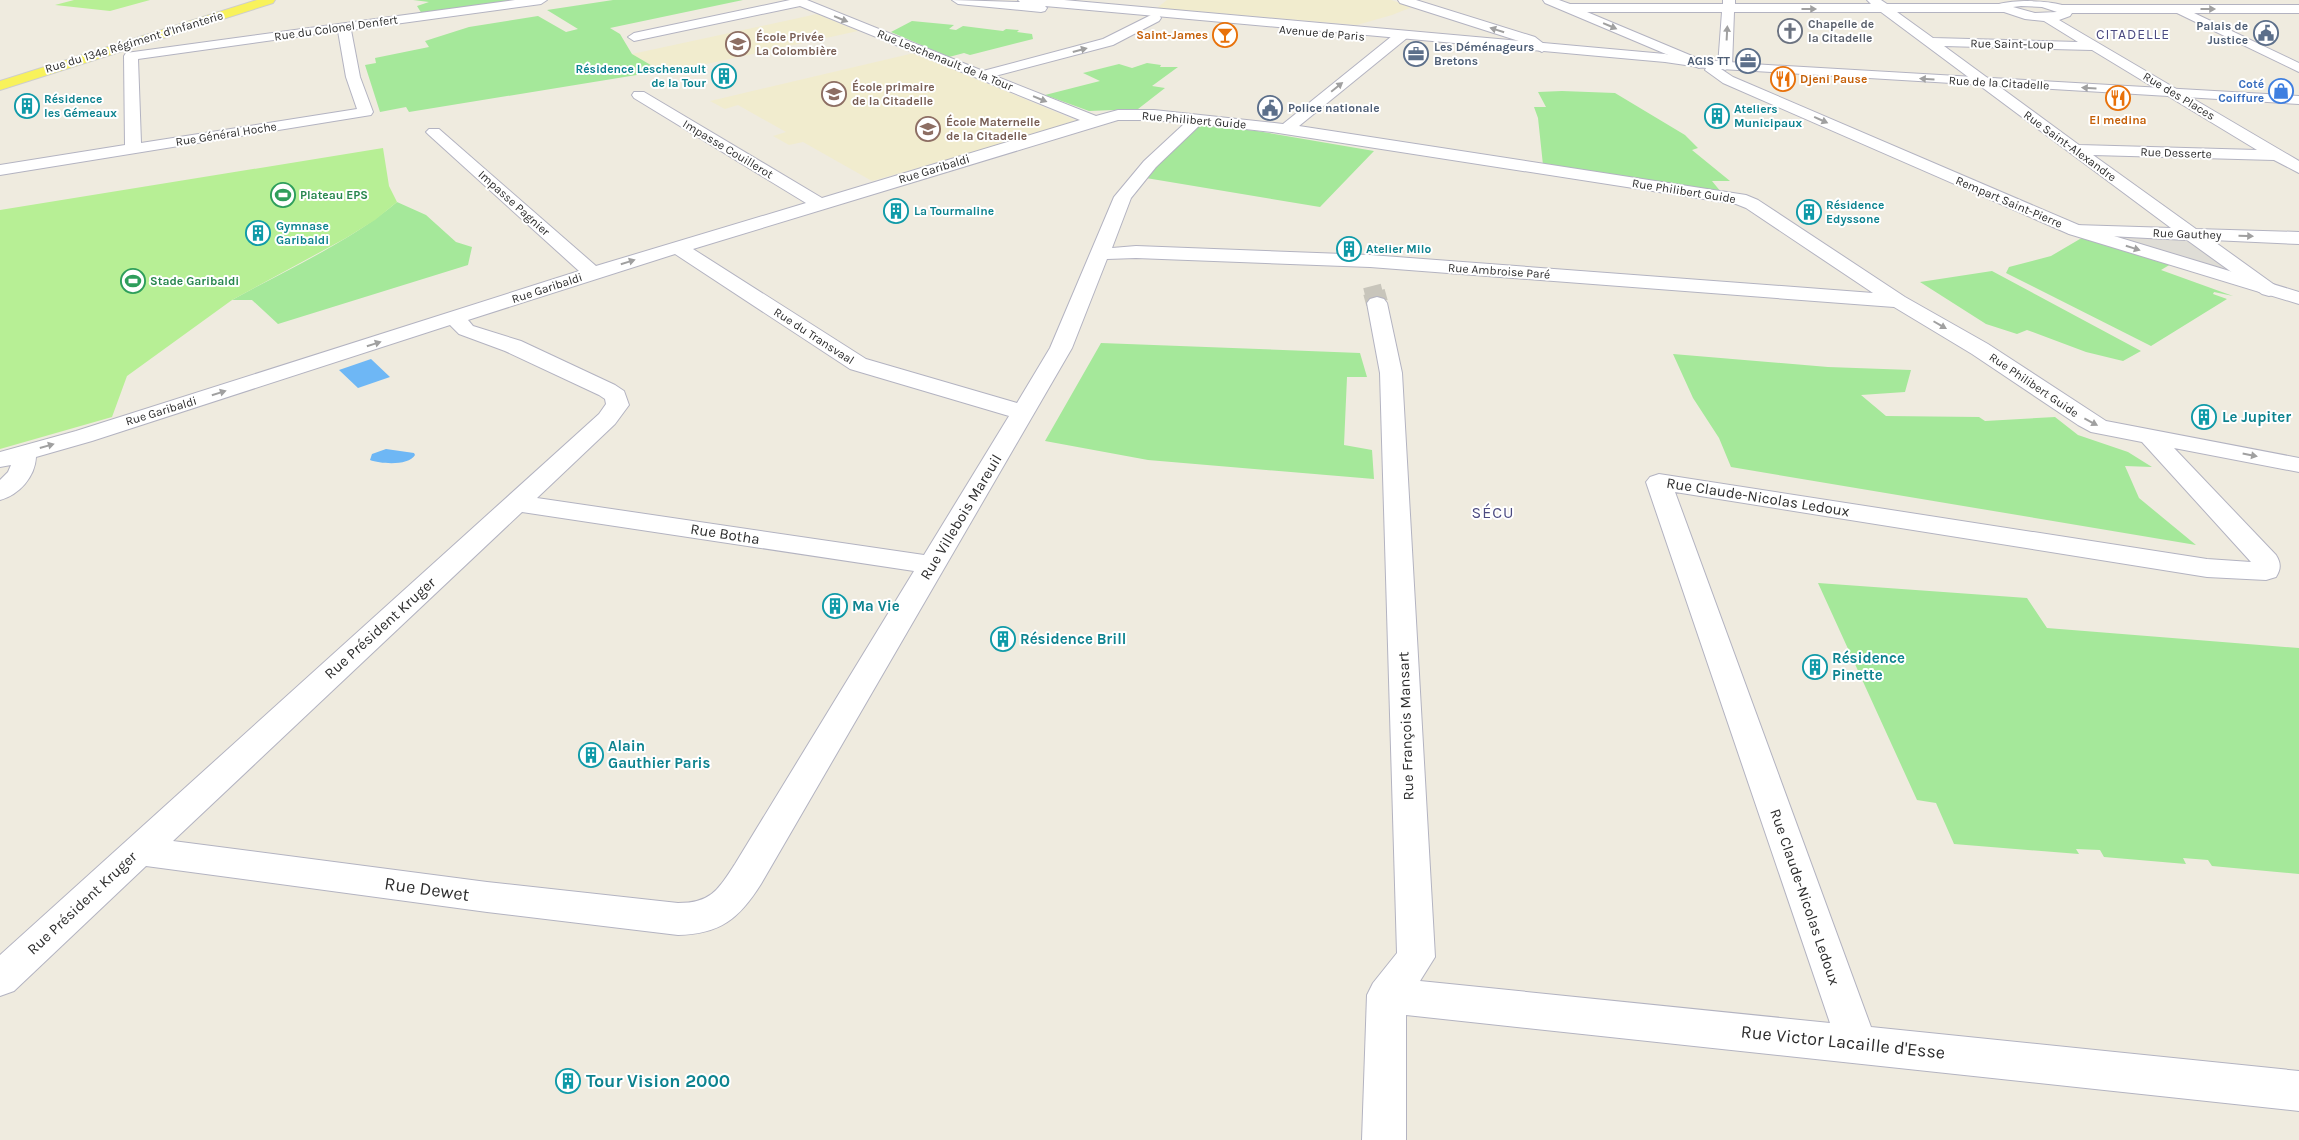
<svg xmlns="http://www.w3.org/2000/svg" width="2299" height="1140" viewBox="0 0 2299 1140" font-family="Karla,sans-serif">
  <rect width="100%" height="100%" fill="#efebdf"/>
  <path fill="#f1ecce" d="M1167,0H1391L1412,7L1392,15L1357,25L1157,8Z
    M817,14L858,31L665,73L632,54Z
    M914,53L1080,122L872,181L803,142L789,145L773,136L786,132L738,105L725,109L710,101Z"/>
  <path fill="#a5e89a" d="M413,0H521L422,14L417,6L429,2Z
    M613,0H743L610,28L620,34L632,54L661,71L409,112L406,107L380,112L365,65L376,63L375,58L429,47L425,41L469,27L538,16L566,32L578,29L547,10Z
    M912,21L954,25L949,29L956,30L963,26L1003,31L1006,29L1019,30L1017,32L1032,34L1033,39L970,55L964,53L949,57L891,32Z
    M1147,63L1161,65L1160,67H1178L1152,86L1165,88L1138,109L1089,111L1045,95L1100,81L1083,73L1119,64L1132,68Z
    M1562,91L1615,93L1685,135L1698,148L1692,150L1730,181H1712L1721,192L1543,165L1538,118L1534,107H1546L1538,92Z
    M1199,125L1257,131L1374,151L1320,207L1146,178L1170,149Z
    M397,202L426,215L456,242L472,247L468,265L278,324L252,300H232C288,269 348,243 397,202Z
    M2085,236L2171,264L2161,270L2233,296L2214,292L2213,294L2227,299L2151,346L2006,273L2009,267L2051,256Z
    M1992,271L2141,351L2123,361L2086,352L2027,330L2017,334L1986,324L1920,282Z
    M1101,343L1360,353L1367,377H1347L1344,445L1372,450L1374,479L1148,460L1045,441Z
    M1673,354L1828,367L1911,370L1905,392L1861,395L1886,416L1979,417L1985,421L2055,417L2078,435L2128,452L2152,467L2125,466L2139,498L2196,545L1731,467L1719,438L1693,398Z
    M1818,583L2027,598L2047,628L2299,648V874L2212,866L2208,860L2183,858L2186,864L2104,857L2100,850L2076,849L2079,854L1954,844L1936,803L1917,800Z"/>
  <path fill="#b7ef95" d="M74,0H150L110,11L55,5Z
    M383,148L389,186L397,202L375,220L346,238L232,300L127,376L112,417L0,449V210Z"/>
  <path fill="#dfddd6" d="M2107,236L2193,239L2242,277Z"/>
  <path fill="#6eb7f5" d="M371,359L390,377L358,388L339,370Z
    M386,449L414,453L415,455C409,466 381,464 370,460L372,454Z"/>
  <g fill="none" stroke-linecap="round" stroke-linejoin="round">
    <path stroke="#c8c5bb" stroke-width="18" stroke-dasharray="18 9" stroke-linecap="butt" d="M1372,286L1374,294"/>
    <path stroke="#c8c5bb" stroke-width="22" stroke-dasharray="22 11" stroke-linecap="butt" d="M1374,292L1377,303"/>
    <defs>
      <path id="street" d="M515,0H547L541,4L351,30L360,77L373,112L371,115L0,175V165L125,145L124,56L126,53ZM338,31L346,77L357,109L141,143L138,59Z
        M790,0H807L983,71L1103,39L1151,15H1159L1161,18L1159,21L1113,45L995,76L1096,116L1118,110H1154L1283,124L1397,32H1407L1408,35L1407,38L1299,126L1746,195L1758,200L1905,297L1988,344L2106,421L2299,458V472L2174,448L2276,555C2281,563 2281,569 2276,577L2266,580L2207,577L1675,492L1871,1027L2299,1071V1111L1406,1015V1140H1362L1367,995L1373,983L1397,953L1380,373L1367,303L1370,299L1377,297L1384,299L1387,303L1402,373L1435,957L1420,981L1830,1023L1646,482L1650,477L1659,474L2207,559L2251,562L2142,442L2091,432L2078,425L1972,354L1894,307L1370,267L1136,258L1107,259L1072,348L761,884C739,919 720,934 678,935L487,912L146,866L14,991L0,996V955L599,414L606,404L605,399L599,395L505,351L459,334L450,325L92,441L36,457C35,477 19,495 0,500V480L8,472L11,465L0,467V452L76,431L579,271L429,135L426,132L429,129H439L596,266L806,203L634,98L632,95L634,92H644L822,198L1080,120L800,6L634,41L628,37L634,33ZM1118,120H1154L1185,123L1144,161L1114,197L1050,348L1017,403L866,359L693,249ZM1201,124L1272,132L1736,204L1746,208L1873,293L1370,255L1136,246L1112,248L1131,198L1156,167ZM675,254L850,369L1009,416L924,555L537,498L615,424L629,405L624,391L615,385L521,341L473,326L468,320ZM522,512L914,571L735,864C718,890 711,903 678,903L487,882L173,841Z
        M1398,0H1416L1535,37L1549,48L1542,52L1525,43L1400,3Z
        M1543,0H1559L1570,4H1723V0H1735V4H1871L1867,0H1881L1887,4H1999C2015,0 2045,0 2062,5H2299V13H2194L2299,63V72L2177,13H2072L2070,16L2059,20L2299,161V173L2274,160L2093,155L2196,229L2299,232V244L2212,240L2276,286L2279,290L2276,294L2269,296L2262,294L2187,240L2069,234L2066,230L2069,226L2075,225L2171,228L1881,12H1734L1732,66L1725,70L1718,66L1722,12H1587L1704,61L1706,64L1704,67L1699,68L1545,3ZM2021,6L2042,7L2057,12L2035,13L2013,7ZM1897,12H2004L2025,19L2044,21L2078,42L1933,38ZM1944,46L2092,50L2257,150L2079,145Z"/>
      <path id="secondary" d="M952,0L1020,2L1018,0H1064L1665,54L1685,58L1752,64L2299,96V104L1721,69L1733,77L2081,226L2299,292V304L2069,234L1723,83L1705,70L1706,68L1665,62L1045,6L1047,8L1045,11L1041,12L958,4Z"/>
      <path id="primary" d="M257,0H275L273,3L0,90V81Z"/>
    </defs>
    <use href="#street" stroke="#b3b3c1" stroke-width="2"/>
    <use href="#secondary" stroke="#b3b3c1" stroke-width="2"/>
    <use href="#primary" stroke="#cdcdcd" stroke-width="2"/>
    <use href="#street" fill="#fff" fill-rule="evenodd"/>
    <use href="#secondary" fill="#fff" fill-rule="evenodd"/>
    <use href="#primary" fill="#f8f25b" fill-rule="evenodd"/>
  </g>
  <defs><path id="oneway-solid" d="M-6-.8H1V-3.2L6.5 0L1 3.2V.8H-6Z" transform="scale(1.25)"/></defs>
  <g fill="#a0a0a0">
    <use href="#oneway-solid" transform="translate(1809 9)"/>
    <use href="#oneway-solid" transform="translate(2208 9)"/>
    <use href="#oneway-solid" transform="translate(841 19) rotate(22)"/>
    <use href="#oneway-solid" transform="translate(1610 26) rotate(23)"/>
    <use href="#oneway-solid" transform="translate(1497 30) rotate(-162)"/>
    <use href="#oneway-solid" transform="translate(1727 33) rotate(-87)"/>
    <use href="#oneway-solid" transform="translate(1080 50) rotate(-15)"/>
    <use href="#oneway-solid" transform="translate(1927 79) rotate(-177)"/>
    <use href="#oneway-solid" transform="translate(1337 87) rotate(-39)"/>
    <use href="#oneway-solid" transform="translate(2089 88) rotate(-177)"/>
    <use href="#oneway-solid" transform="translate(1040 99) rotate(22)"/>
    <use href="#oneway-solid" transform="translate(1821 120) rotate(24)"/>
    <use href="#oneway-solid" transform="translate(2246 236) rotate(2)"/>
    <use href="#oneway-solid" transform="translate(2133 248) rotate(17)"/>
    <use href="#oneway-solid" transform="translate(628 262) rotate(-17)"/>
    <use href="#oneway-solid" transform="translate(1940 325) rotate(30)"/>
    <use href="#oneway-solid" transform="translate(374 344) rotate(-18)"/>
    <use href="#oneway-solid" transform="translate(219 393) rotate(-17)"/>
    <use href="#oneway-solid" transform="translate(2091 422) rotate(28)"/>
    <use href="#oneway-solid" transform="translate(47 446) rotate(-16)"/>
    <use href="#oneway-solid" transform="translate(2250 455) rotate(11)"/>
  </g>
  <defs>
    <symbol id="church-ring" viewBox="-11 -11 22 22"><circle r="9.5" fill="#fff" stroke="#6b7280" stroke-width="1.5"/><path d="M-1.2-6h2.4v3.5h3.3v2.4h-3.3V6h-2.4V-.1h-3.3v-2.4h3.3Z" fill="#6b7280"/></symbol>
    <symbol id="civic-ring" viewBox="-11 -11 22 22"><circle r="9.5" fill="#fff" stroke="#5c6f8a" stroke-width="1.5"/><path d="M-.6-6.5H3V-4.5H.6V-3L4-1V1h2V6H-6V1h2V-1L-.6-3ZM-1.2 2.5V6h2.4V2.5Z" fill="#5c6f8a"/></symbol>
    <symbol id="bar-ring" viewBox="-11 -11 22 22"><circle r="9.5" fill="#fff" stroke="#e8710a" stroke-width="1.5"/><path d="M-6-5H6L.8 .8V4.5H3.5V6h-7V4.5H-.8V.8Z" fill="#e8710a"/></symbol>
    <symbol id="school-ring" viewBox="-11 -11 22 22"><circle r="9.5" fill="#fff" stroke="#8d6e63" stroke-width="1.5"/><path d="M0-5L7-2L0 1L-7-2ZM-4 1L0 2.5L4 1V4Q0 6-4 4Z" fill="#8d6e63"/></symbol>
    <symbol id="office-ring" viewBox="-11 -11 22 22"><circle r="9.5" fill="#fff" stroke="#5c6f8a" stroke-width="1.5"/><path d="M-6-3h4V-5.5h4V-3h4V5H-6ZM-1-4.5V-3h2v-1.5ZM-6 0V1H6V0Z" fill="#5c6f8a"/></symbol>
    <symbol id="building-ring" viewBox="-11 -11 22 22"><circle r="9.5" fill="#fff" stroke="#0f9aa8" stroke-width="1.5"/><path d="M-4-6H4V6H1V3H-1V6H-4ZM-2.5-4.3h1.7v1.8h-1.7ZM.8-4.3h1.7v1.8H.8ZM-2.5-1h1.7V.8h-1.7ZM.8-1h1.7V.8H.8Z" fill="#0f9aa8"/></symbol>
    <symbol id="restaurant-ring" viewBox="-11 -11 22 22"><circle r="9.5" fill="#fff" stroke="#e8710a" stroke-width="1.5"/><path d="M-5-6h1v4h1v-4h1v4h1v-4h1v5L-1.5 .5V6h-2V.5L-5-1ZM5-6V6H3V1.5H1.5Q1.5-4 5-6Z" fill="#e8710a"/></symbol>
    <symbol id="shop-ring" viewBox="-11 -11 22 22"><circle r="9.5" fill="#fff" stroke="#3f7fe0" stroke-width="1.5"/><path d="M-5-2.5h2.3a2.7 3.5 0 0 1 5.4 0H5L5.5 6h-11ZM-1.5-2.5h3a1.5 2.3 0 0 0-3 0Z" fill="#3f7fe0"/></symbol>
    <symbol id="stadium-ring" viewBox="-11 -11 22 22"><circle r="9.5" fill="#fff" stroke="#2e9e5b" stroke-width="1.5"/><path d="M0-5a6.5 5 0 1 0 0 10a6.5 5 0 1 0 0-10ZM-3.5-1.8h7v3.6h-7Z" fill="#2e9e5b"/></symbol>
  </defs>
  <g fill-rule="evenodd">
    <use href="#church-ring" x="1776" y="17" width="28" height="28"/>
    <use href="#civic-ring" x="2252" y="19" width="28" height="28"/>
    <use href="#bar-ring" x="1211" y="21" width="28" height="28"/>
    <use href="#school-ring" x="724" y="30" width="28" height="28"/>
    <use href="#office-ring" x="1402" y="40" width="28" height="28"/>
    <use href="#office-ring" x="1734" y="47" width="28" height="28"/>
    <use href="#building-ring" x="710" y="62" width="28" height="28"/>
    <use href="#restaurant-ring" x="1769" y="65" width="28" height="28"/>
    <use href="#shop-ring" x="2267" y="77" width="28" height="28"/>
    <use href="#school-ring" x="820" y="80" width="28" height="28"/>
    <use href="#restaurant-ring" x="2104" y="84" width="28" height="28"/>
    <use href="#building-ring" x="13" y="92" width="28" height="28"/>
    <use href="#civic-ring" x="1256" y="94" width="28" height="28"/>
    <use href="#building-ring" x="1703" y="102" width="28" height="28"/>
    <use href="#school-ring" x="914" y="115" width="28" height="28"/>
    <use href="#stadium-ring" x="269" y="181" width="28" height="28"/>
    <use href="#building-ring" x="882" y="197" width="28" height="28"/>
    <use href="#building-ring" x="1795" y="198" width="28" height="28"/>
    <use href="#building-ring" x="244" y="219" width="28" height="28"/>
    <use href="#building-ring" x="1335" y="235" width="28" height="28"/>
    <use href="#stadium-ring" x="119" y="267" width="28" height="28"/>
    <use href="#building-ring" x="2190" y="403" width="28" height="28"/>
    <use href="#building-ring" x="821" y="592" width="28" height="28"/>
    <use href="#building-ring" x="989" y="625" width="28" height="28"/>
    <use href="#building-ring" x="1801" y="653" width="28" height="28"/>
    <use href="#building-ring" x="577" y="741" width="28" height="28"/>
    <use href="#building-ring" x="554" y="1067" width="28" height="28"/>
  </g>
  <g text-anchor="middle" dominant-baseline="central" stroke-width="4" stroke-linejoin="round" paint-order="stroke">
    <g font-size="12" font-weight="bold" fill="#5b616d" stroke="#fff" text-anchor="start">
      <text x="1808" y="24">Chapelle de<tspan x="1808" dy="14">la Citadelle</tspan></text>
    </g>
    <g font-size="12" font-weight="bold" fill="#4e5e75" stroke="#fff" text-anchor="end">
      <text x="2248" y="26">Palais de<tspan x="2248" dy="14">Justice</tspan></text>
      <text x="1434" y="47" text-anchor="start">Les Déménageurs<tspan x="1434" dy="14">Bretons</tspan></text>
      <text x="1730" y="61">AGIS TT</text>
      <text x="1288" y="108" text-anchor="start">Police nationale</text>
    </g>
    <g font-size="12" fill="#2d2d2d" stroke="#fff">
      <text transform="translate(336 28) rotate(-8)">Rue du Colonel Denfert</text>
      <text transform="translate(1322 33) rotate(5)">Avenue de Paris</text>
      <text transform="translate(134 42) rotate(-17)">Rue du 134e Régiment d'Infanterie</text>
      <text transform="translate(2012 44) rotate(1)">Rue Saint-Loup</text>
      <text transform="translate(945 60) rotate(22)">Rue Leschenault de la Tour</text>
      <text transform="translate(1999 83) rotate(3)">Rue de la Citadelle</text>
      <text transform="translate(2179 96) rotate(31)">Rue des Places</text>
      <text transform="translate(1194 120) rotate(5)">Rue Philibert Guide</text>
      <text transform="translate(226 134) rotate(-9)">Rue Général Hoche</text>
      <text transform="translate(2070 146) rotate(36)">Rue Saint-Alexandre</text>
      <text transform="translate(728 149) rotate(31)">Impasse Couillerot</text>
      <text transform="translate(2176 153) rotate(2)">Rue Desserte</text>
      <text transform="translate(934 169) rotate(-17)">Rue Garibaldi</text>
      <text transform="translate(1684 191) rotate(9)">Rue Philibert Guide</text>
      <text transform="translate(2009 202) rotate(23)">Rempart Saint-Pierre</text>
      <text transform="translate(514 203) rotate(42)">Impasse Pagnier</text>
      <text transform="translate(2187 234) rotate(2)">Rue Gauthey</text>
      <text transform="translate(1499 271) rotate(4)">Rue Ambroise Paré</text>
      <text transform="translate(547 288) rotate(-18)">Rue Garibaldi</text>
      <text transform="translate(814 336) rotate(33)">Rue du Transvaal</text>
      <text transform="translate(2034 385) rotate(34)">Rue Philibert Guide</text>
      <text transform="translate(161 411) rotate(-17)">Rue Garibaldi</text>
    </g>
    <g font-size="12" font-weight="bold" fill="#c56008" stroke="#fff" text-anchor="end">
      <text x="1208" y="35">Saint-James</text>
      <text x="1800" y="79" text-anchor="start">Djeni Pause</text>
      <text x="2118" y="120" text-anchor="middle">El medina</text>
    </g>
    <g font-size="12" font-weight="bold" fill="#785e54" stroke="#fff" text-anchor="start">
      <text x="756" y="37">École Privée<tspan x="756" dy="14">La Colombière</tspan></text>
      <text x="852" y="87">École primaire<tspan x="852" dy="14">de la Citadelle</tspan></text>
      <text x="946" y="122">École Maternelle<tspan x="946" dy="14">de la Citadelle</tspan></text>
    </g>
    <g font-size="12" font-weight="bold" fill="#0d838f" stroke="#fff" text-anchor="start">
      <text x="706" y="69" text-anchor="end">Résidence Leschenault<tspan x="706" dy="14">de la Tour</tspan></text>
      <text x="44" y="99">Résidence<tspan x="44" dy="14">les Gémeaux</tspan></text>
      <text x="1734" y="109">Ateliers<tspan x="1734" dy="14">Municipaux</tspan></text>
      <text x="1826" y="205">Résidence<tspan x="1826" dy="14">Edyssone</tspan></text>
      <text x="914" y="211">La Tourmaline</text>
      <text x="276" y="226">Gymnase<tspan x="276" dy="14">Garibaldi</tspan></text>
      <text x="1366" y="249">Atelier Milo</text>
    </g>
    <g font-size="12" font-weight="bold" fill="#366cbe" stroke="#fff" text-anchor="end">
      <text x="2264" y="84">Coté<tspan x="2264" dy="14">Coiffure</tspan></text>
    </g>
    <g font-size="12" font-weight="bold" fill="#27864d" stroke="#fff" text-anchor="start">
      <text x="300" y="195">Plateau EPS</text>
      <text x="150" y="281">Stade Garibaldi</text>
    </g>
    <g font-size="14" letter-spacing="1" fill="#4b4a81" stroke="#fff">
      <text x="2133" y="34">CITADELLE</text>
    </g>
    <g font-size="15" font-weight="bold" fill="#0d838f" stroke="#fff" text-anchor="start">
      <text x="2222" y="417">Le Jupiter</text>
      <text x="852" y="606">Ma Vie</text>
      <text x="1020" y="639">Résidence Brill</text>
      <text x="1832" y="658">Résidence<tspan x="1832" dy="17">Pinette</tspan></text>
      <text x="608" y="746">Alain<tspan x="608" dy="17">Gauthier Paris</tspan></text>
    </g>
    <g font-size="15" fill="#2d2d2d" stroke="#fff">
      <text transform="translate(1758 497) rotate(9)">Rue Claude-Nicolas Ledoux</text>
      <text transform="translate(961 517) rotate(-59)">Rue Villebois Mareuil</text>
      <text transform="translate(725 534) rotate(9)">Rue Botha</text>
      <text transform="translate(380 628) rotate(-42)">Rue Président Kruger</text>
      <text transform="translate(1406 726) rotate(-92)">Rue François Mansart</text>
      <text transform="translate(1805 897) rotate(71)">Rue Claude-Nicolas Ledoux</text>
      <text transform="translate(82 903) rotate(-43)">Rue Président Kruger</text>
    </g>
    <g font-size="16" letter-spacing="1" fill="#4b4a81" stroke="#fff">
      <text x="1493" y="512">SÉCU</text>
    </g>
    <g font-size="18" fill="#2d2d2d" stroke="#fff">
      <text transform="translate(427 889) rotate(8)">Rue Dewet</text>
      <text transform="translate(1843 1042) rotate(6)">Rue Victor Lacaille d'Esse</text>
    </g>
    <g font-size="18" font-weight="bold" fill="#0d838f" stroke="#fff" text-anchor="start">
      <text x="586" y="1081">Tour Vision 2000</text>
    </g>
  </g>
</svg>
